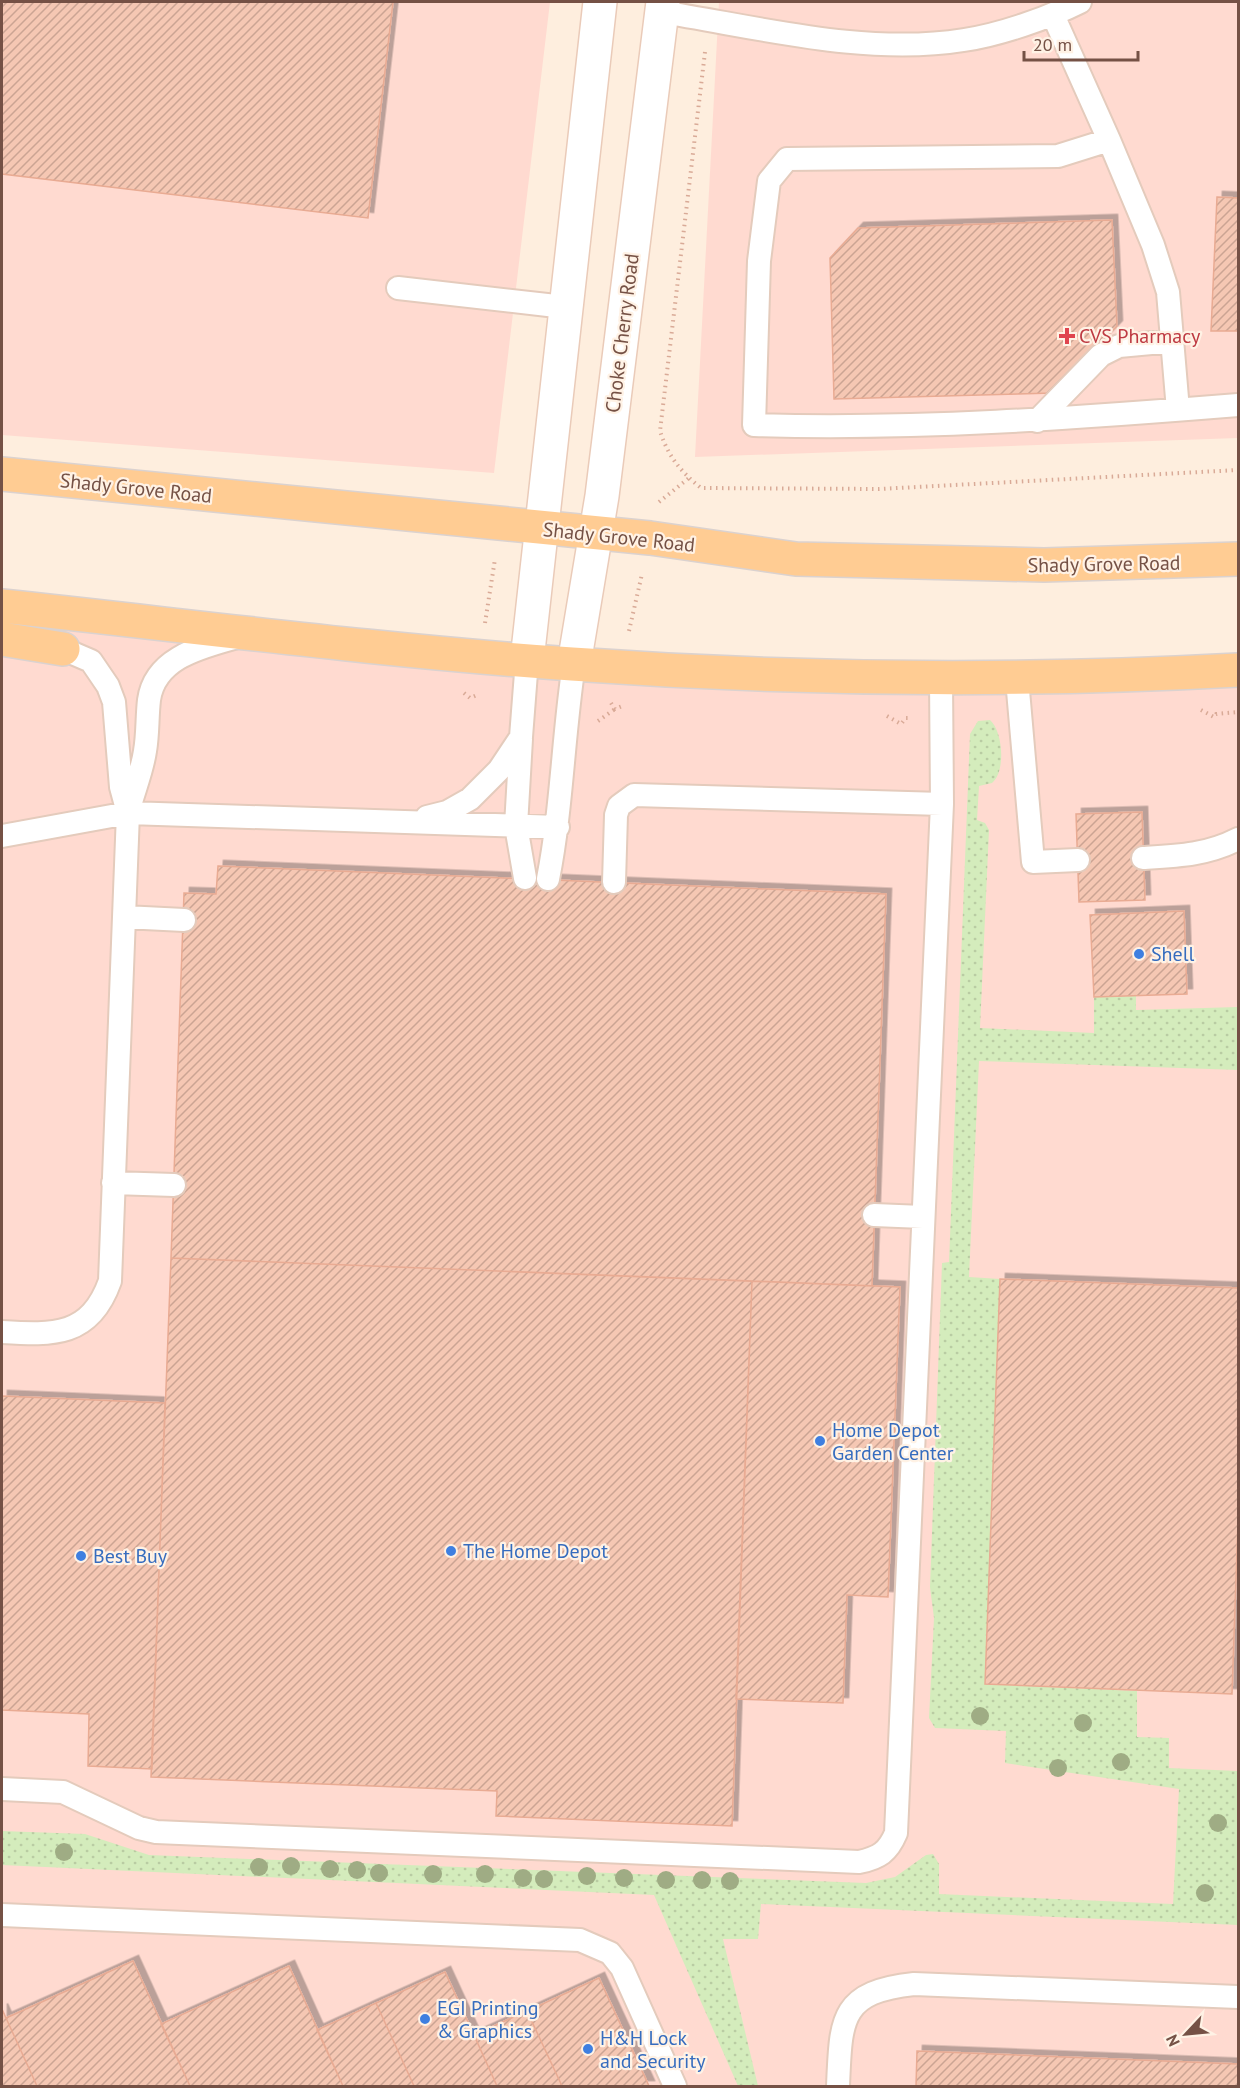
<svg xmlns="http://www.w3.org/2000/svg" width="1240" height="2088" viewBox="0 0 1240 2088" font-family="'PT Sans',sans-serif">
  <defs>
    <pattern id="grass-dots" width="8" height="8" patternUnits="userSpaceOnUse" patternTransform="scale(1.5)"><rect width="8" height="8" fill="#d4ecbc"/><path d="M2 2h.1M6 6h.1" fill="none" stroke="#b9cca3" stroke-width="1.8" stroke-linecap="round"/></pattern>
    <pattern id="building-hatch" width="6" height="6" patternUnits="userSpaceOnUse" patternTransform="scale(1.5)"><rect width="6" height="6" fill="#f5c7b3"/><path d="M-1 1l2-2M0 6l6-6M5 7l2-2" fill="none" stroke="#cba493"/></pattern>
    <filter id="shadow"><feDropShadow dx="5.5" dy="-5.5" stdDeviation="0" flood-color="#0004"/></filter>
  </defs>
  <rect width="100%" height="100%" fill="#feeede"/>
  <path fill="#ffdad0" d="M2,2H550L494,473L2,435Z
    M719,2H1238V438L695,457Z
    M2,610L475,660L1238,675V2086H2Z"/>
  <path fill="url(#grass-dots)" d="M990,720C1003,731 1006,772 992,783L979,786L977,820L985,823L989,830L980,1028L1094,1033V997L1136,996V1010L1238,1007V1070L979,1061L969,1277L1000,1279L985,1684L1137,1691V1737L1169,1738V1768L1238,1771V1925L761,1904L758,1939H723L758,2086H738L654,1895L2,1865V1831L85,1834L149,1855L866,1883L895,1877L926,1855L933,1854L939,1864V1894L1173,1904L1179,1789L1005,1763L1006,1731L935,1728L929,1718L934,1618L930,1587L942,1263L949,1262L970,734L978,721Z"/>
  <path fill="url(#building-hatch)" stroke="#e9ab93" stroke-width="1.5" filter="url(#shadow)" d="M2,2H393L368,218L2,174Z
    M1217,197L1238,198V331H1211Z
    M1112,220L1117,326L1053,393L834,399L830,258L858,228Z
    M1142,812L1145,900L1079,902L1076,814Z
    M218,866L886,894L872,1286L171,1258L184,893L216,894Z
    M1184,911L1187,994L1094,997L1090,915Z
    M171,1258L752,1281L732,1826L496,1816L497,1791L151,1777Z
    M1000,1279L1238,1288V1522L1232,1694L985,1684Z
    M752,1281L900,1287L888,1597L847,1595L843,1703L736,1699Z
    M2,1396L165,1403L152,1769L88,1766L89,1714L2,1710Z
    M133,1961L190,2086H37L6,2018Z
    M289,1966L343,2086H190L161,2024Z
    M445,1972L474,2035L497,2086H414L376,2003Z
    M599,1978L649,2086H562L527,2011Z
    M376,2003L414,2086H343L317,2030Z
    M2,2009L6,2018L37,2086H2Z
    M527,2011L562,2086H497L474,2035Z
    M917,2051L1238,2064V2086H916Z"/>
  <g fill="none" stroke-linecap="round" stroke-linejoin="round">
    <defs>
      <path id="lane" d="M661,12C758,27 866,56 964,40C999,35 1048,18 1080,2
        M1053,15L1109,140L1058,156L787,159L769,181L759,261L754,425C916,430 1077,418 1238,405
        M1109,140L1153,245L1168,292L1178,410
        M398,288L565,307
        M1037,421L1101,355L1119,346L1173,341
        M63,649L91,661L108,686L114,702L121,787L128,813C133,792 142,772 145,751C148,734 147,717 149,700C155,657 202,647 237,637
        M1017,679L1033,862L1078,860
        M521,739L516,826L525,878
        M427,817L447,812L470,799L499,770L521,737L527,660
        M2,836L128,813L558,827
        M1143,858C1178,856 1207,855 1238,839
        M548,879C562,808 563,736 574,664
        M614,882L616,815L619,806L634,795L942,804L941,679
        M124,917L184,920
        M113,1183L174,1185
        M874,1215L923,1217
        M2,1332C54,1335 90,1337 110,1281L128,813
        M2,1789L63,1792L139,1828L156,1832L859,1862C879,1858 888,1852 896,1833L942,804
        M2,1915L580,1940L610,1953L622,1968L675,2086
        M838,2086C841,2020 839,1992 914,1984L1238,1997"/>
      <path id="secondary" d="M527,660L600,2
        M574,664L602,496L663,2"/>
      <path id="primary" d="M2,474L650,538L796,559L1044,565L1238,559
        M2,606C191,626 382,651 572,664C794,680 1016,682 1238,670
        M2,639L63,649"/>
    </defs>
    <use href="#lane" stroke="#e4cbbc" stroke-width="26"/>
    <use href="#secondary" stroke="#eacbb9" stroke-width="36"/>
    <use href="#primary" stroke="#dbd2cf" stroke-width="36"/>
    <path stroke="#d9aa97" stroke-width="4" stroke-dasharray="1.5 4.5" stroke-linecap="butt" d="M705,52L660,431C668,456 680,471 701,488L879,489L1238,470
      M659,502L689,478
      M485,623L495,559
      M629,631L642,574
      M464,693L470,698L477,695
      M611,703L615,709L625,705
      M1201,710L1214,717L1216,714L1238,712
      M887,716L901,724L906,718H910
      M598,721L615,709"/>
    <use href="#lane" stroke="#fff" stroke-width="22"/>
    <use href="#secondary" stroke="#fff" stroke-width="33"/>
    <use href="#primary" stroke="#ffcc93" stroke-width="33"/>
  </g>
  <g fill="#9fac84">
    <circle cx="980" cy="1716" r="9"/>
    <circle cx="1083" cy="1723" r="9"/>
    <circle cx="1121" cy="1762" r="9"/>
    <circle cx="1058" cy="1768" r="9"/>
    <circle cx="1218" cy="1823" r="9"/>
    <circle cx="64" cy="1852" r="9"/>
    <circle cx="291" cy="1866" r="9"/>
    <circle cx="259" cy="1867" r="9"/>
    <circle cx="330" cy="1869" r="9"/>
    <circle cx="357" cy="1870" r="9"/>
    <circle cx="379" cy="1873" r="9"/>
    <circle cx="433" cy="1874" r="9"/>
    <circle cx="485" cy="1874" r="9"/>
    <circle cx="587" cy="1876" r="9"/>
    <circle cx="523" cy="1878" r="9"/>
    <circle cx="624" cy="1878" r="9"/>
    <circle cx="544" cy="1879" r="9"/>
    <circle cx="666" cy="1880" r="9"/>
    <circle cx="702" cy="1880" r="9"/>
    <circle cx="730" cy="1881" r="9"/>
    <circle cx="1205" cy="1893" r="9"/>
  </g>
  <path fill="#e0444e" stroke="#fff2e5" stroke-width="2" d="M1064 327h6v6h6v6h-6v6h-6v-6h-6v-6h6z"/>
  <g fill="#3f7fe0" stroke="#fff2e5" stroke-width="2">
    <circle cx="1139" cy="954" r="6"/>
    <circle cx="820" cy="1441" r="6"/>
    <circle cx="451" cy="1551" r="6"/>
    <circle cx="81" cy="1556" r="6"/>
    <circle cx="425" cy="2019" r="6"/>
    <circle cx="588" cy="2049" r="6"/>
  </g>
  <g text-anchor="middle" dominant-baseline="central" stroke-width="4.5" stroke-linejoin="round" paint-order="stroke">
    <g font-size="20" fill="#755145" stroke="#fff2e5">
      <text transform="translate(622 333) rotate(-83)">Choke Cherry Road</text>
      <text transform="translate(136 488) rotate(6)">Shady Grove Road</text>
      <text transform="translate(619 537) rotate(6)">Shady Grove Road</text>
      <text transform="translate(1104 564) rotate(-1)">Shady Grove Road</text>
    </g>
    <g font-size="20" fill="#be3a42" stroke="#fff2e5" text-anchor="start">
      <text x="1079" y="336">CVS Pharmacy</text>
    </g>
    <g font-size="20" fill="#366cbe" stroke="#fff2e5" text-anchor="start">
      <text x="1151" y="954">Shell</text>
      <text x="832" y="1430">Home Depot<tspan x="832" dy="23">Garden Center</tspan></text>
      <text x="463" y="1551">The Home Depot</text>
      <text x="93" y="1556">Best Buy</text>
      <text x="437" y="2008">EGI Printing<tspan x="437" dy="23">&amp; Graphics</tspan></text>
      <text x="600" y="2038">H&amp;H Lock<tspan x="600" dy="23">and Security</tspan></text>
    </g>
  </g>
  <rect width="1240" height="2088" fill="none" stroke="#755145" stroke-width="6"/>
  <g transform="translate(1186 2034) rotate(244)" stroke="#fff2e5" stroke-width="4.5" paint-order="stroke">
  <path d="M0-4.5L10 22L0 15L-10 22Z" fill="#755145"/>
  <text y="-9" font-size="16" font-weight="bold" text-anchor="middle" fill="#755145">N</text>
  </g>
  <path d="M1024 51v9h114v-9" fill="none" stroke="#755145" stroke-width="3"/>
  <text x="1033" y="51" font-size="18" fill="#755145" stroke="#fff2e5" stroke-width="4.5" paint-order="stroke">20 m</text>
</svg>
